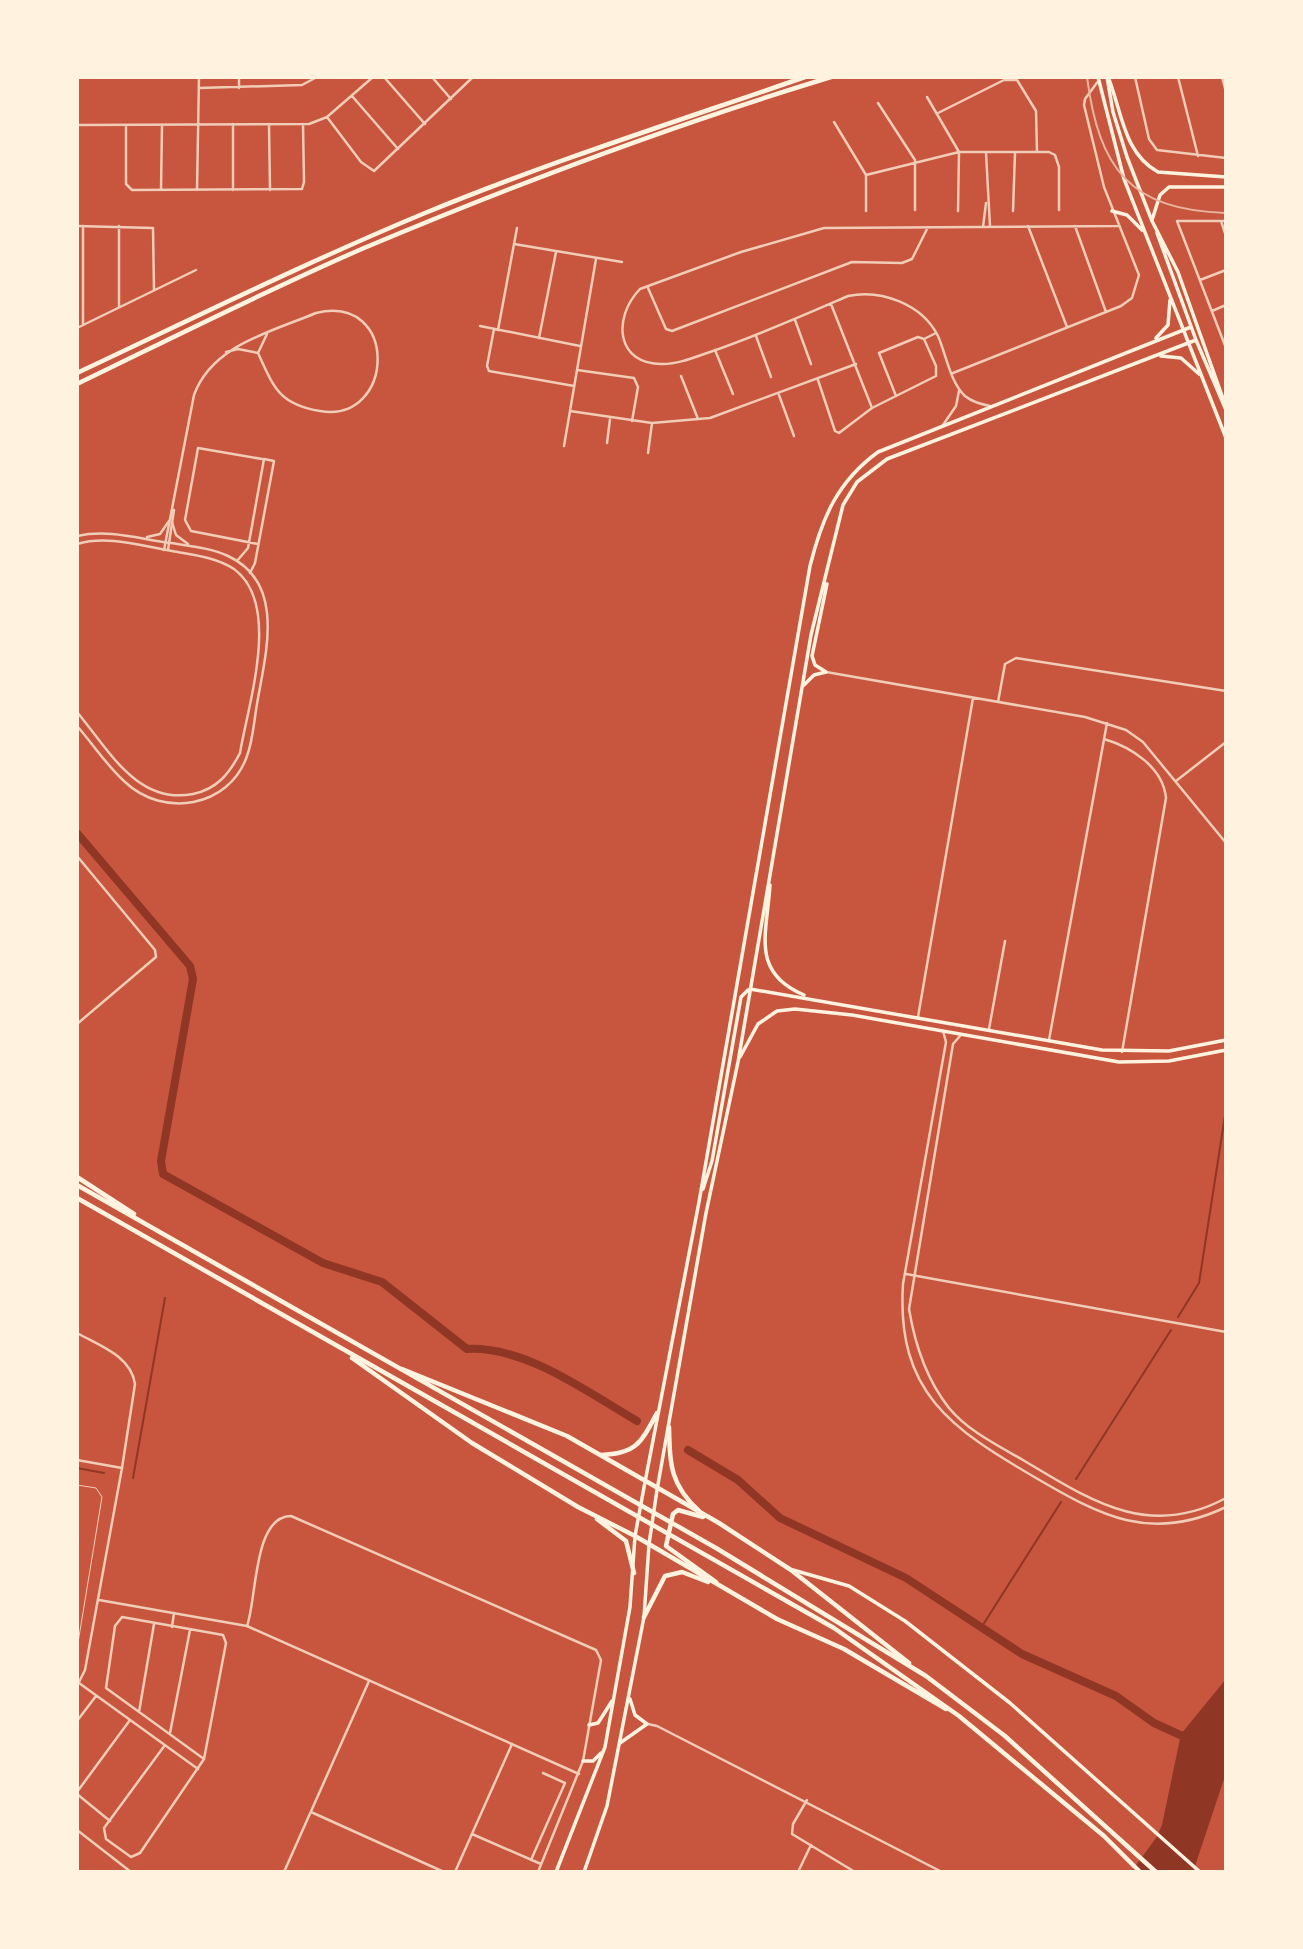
<svg xmlns="http://www.w3.org/2000/svg" width="1303" height="1949" viewBox="0 0 1303 1949" font-family="Ubuntu,sans-serif">
  <rect width="100%" height="100%" fill="#c8553d"/>
  <path fill="#8f3625" d="M1226,1679V1773L1193,1872H1131L1156,1838L1162,1825L1181,1734Z"/>
  <g fill="none" stroke-linecap="round" stroke-linejoin="round">
    <path stroke="#8f3625" stroke-width="2" d="M1178,1317L1199,1283L1226,1109
      M77,1468L104,1473
      M133,1478L165,1298
      M1076,1479L1171,1330
      M981,1628L1061,1502"/>
    <path stroke="#8f3625" stroke-width="8" d="M77,833L190,966L193,979L161,1161L163,1174L323,1263L382,1282L467,1349C526,1346 587,1392 637,1421
      M688,1450L738,1480L780,1518L906,1578L1022,1654L1116,1696L1154,1723L1189,1739"/>
    <path stroke="#f1ccb7" stroke-width="1" d="M77,1485L96,1488L102,1497L77,1649"/>
    <path stroke="#f1ccb7" stroke-width="2.5" d="M384,77L425,124
      M432,77L451,99
      M1135,77L1149,139L1157,150L1226,158
      M1178,77L1198,156
      M1222,77L1226,92
      M199,88L302,85L317,77
      M239,88V77
      M352,96L398,149
      M927,97L959,152L958,211
      M878,103L915,160V210
      M938,113L1004,80H1017L1036,111L1037,152
      M327,117L361,162L374,171L473,77
      M834,122L866,175V211
      M269,124L270,190
      M77,125L309,124L327,117L373,77
      M126,125V184L132,190L302,189L304,182L303,124
      M986,153L990,226
      M866,175L959,152H1049L1055,155L1059,167V210
      M161,190L162,125
      M197,190L199,77
      M233,190V124
      M1013,211L1015,153
      M1221,221L1226,236
      M1226,221H1177L1226,348
      M77,226L153,228L154,290
      M119,226V306
      M1028,226L1067,327
      M1075,226L1106,312
      M983,227L986,203
      M514,244L622,262
      M1200,280L1226,270
      M648,288L666,329L672,331L852,262L902,263L912,259L928,227
      M831,304L872,408
      M1212,311L1226,305
      M795,320L811,364
      M83,325V226
      M480,326L580,346
      M77,328L196,270
      M494,329L487,366L489,371L574,386
      M498,330L517,228
      M756,336L771,377
      M539,338L556,252
      M924,339L936,333
      M715,350L733,394
      M258,353L267,334
      M577,370L634,378L638,387L632,421
      M953,373L1121,306L1132,298L1139,275L1104,187L1084,105L1085,99L1099,80
      M681,376L698,419
      M818,380L835,431L839,433L872,408L936,376V366L924,339
      M779,395L794,436
      M896,396L879,353L918,337L924,339
      M990,406C981,404 972,402 965,396C950,382 946,354 938,336C922,304 881,289 848,296C802,316 757,336 710,352C695,357 679,364 663,364C616,365 612,318 640,289L741,252L824,228L1118,226
      M570,411L652,423L710,418L856,364
      M943,425L956,406L959,391
      M607,443L610,419
      M564,446L596,259
      M648,453L652,423
      M258,544L191,531L185,520L198,448L262,459
      M164,550L194,395C212,345 271,332 316,313C400,293 395,424 320,411C279,404 274,388 258,353L238,349L226,352
      M168,550L174,510
      M237,561L248,548L264,459L274,461L255,563L250,573
      M826,672L1085,717L1126,730L1143,742L1226,843
      M998,702L1005,664L1016,658L1226,691
      M1104,739C1131,747 1163,767 1166,798L1122,1052
      M1176,781L1226,742
      M77,856L155,950L156,957L77,1024
      M918,1017L973,698
      M989,1029L1005,941
      M1049,1040L1107,723
      M906,1274L1226,1332
      M77,1333C100,1346 131,1356 135,1384L122,1468
      M247,1626C257,1599 253,1516 291,1516L596,1650L601,1660L583,1761L538,1872
      M172,1627L174,1613
      M79,1683L198,1769
      M139,1712L154,1624
      M77,1721L96,1696
      M648,1724L657,1726L942,1872
      M170,1733L190,1630
      M165,1745L104,1828L106,1839L131,1857L140,1853L204,1759L226,1643L223,1635L122,1617L115,1626L106,1688L204,1759
      M77,1792L130,1720
      M77,1794L110,1821
      M807,1800L793,1824L792,1834L855,1872
      M311,1812L444,1872
      M77,1830L131,1872
      M472,1834L541,1864
      M531,1860L565,1783L543,1773
      M284,1872L369,1681
      M455,1872L512,1744
      M753,1872H766
      M798,1872L811,1845"/>
    <path stroke="#f1ccb7" stroke-width="2.5" d="M172,522L176,535L188,544
      M77,536C110,529 139,539 171,543C190,546 211,548 228,556C287,583 265,656 257,704C254,721 253,740 247,756C229,808 163,818 125,782C107,766 93,744 77,726
      M147,537L160,534L169,521
      M77,544C108,535 141,546 172,551C193,555 216,557 234,569C282,604 248,704 240,753C229,774 217,789 193,794C137,805 108,749 77,712
      M943,1031L946,1042L903,1284C896,1393 952,1429 1036,1478C1101,1516 1151,1543 1226,1507
      M960,1036L953,1044L909,1309C915,1345 926,1379 949,1408C968,1431 997,1445 1023,1460C1090,1500 1148,1540 1226,1498
      M77,1460L122,1468L85,1670L77,1686
      M99,1600L247,1626L579,1774"/>
    <path stroke="#fff3e0" stroke-width="3.5" d="M1108,77C1122,111 1123,153 1158,172L1226,177
      M1152,220L1160,195L1169,187H1226
      M793,1570L849,1586L905,1621L1010,1703L1200,1872"/>
    <path stroke="#fff3e0" stroke-width="3.5" d="M1098,77L1124,179L1226,438
      M1107,77L1113,112L1127,157L1152,221L1178,272L1226,407
      M1112,211L1127,215L1142,230
      M1157,233L1196,340L1226,410
      M1156,338L1168,325L1170,300
      M1161,356L1181,358L1199,374
      M826,672L815,665L812,656L827,584
      M804,685L814,675L826,672
      M770,885C767,934 750,972 804,995
      M750,989L1102,1050L1169,1051L1226,1040
      M740,1057L758,1024L777,1011L795,1009L852,1015L1119,1062L1169,1061L1226,1050
      M703,1189L712,1161L741,997L748,990
      M630,1699L635,1715L647,1724
      M589,1725L598,1723L612,1701
      M620,1743L647,1724
      M583,1761H593L601,1753
      M556,1872L605,1747L630,1607L635,1536L645,1482L699,1202L810,566C822,518 837,482 878,452L1191,327
      M584,1872L607,1806L644,1617L649,1544L657,1490L706,1213L738,1062L811,635L843,505L857,482L887,459L1196,340"/>
    <path stroke="#fff3e0" stroke-width="4.5" d="M77,373C192,319 307,262 425,213C549,162 678,121 805,77
      M77,384C172,338 267,290 364,248C516,184 673,125 831,77
      M77,1177L134,1214
      M77,1185L716,1548L926,1676L1005,1736L1156,1872
      M77,1198L834,1628L959,1716L1104,1836L1140,1872
      M352,1358L472,1443L578,1507L635,1536L777,1619L844,1649L946,1709
      M402,1369L567,1436L719,1523L791,1570L909,1663
      M669,1427C670,1465 670,1484 699,1511
      M601,1455C636,1454 641,1443 657,1413
      M703,1517L678,1510L673,1514L666,1546L716,1582
      M597,1519L626,1541L634,1573
      M644,1617L665,1576L682,1572L708,1582"/>
    <path stroke="#e9b49f" stroke-width="2" d="M1087,77C1099,169 1130,210 1226,213"/>
  </g>
  <rect width="1303" height="1949" fill="none" stroke="#fff3e0" stroke-width="158"/>
</svg>
